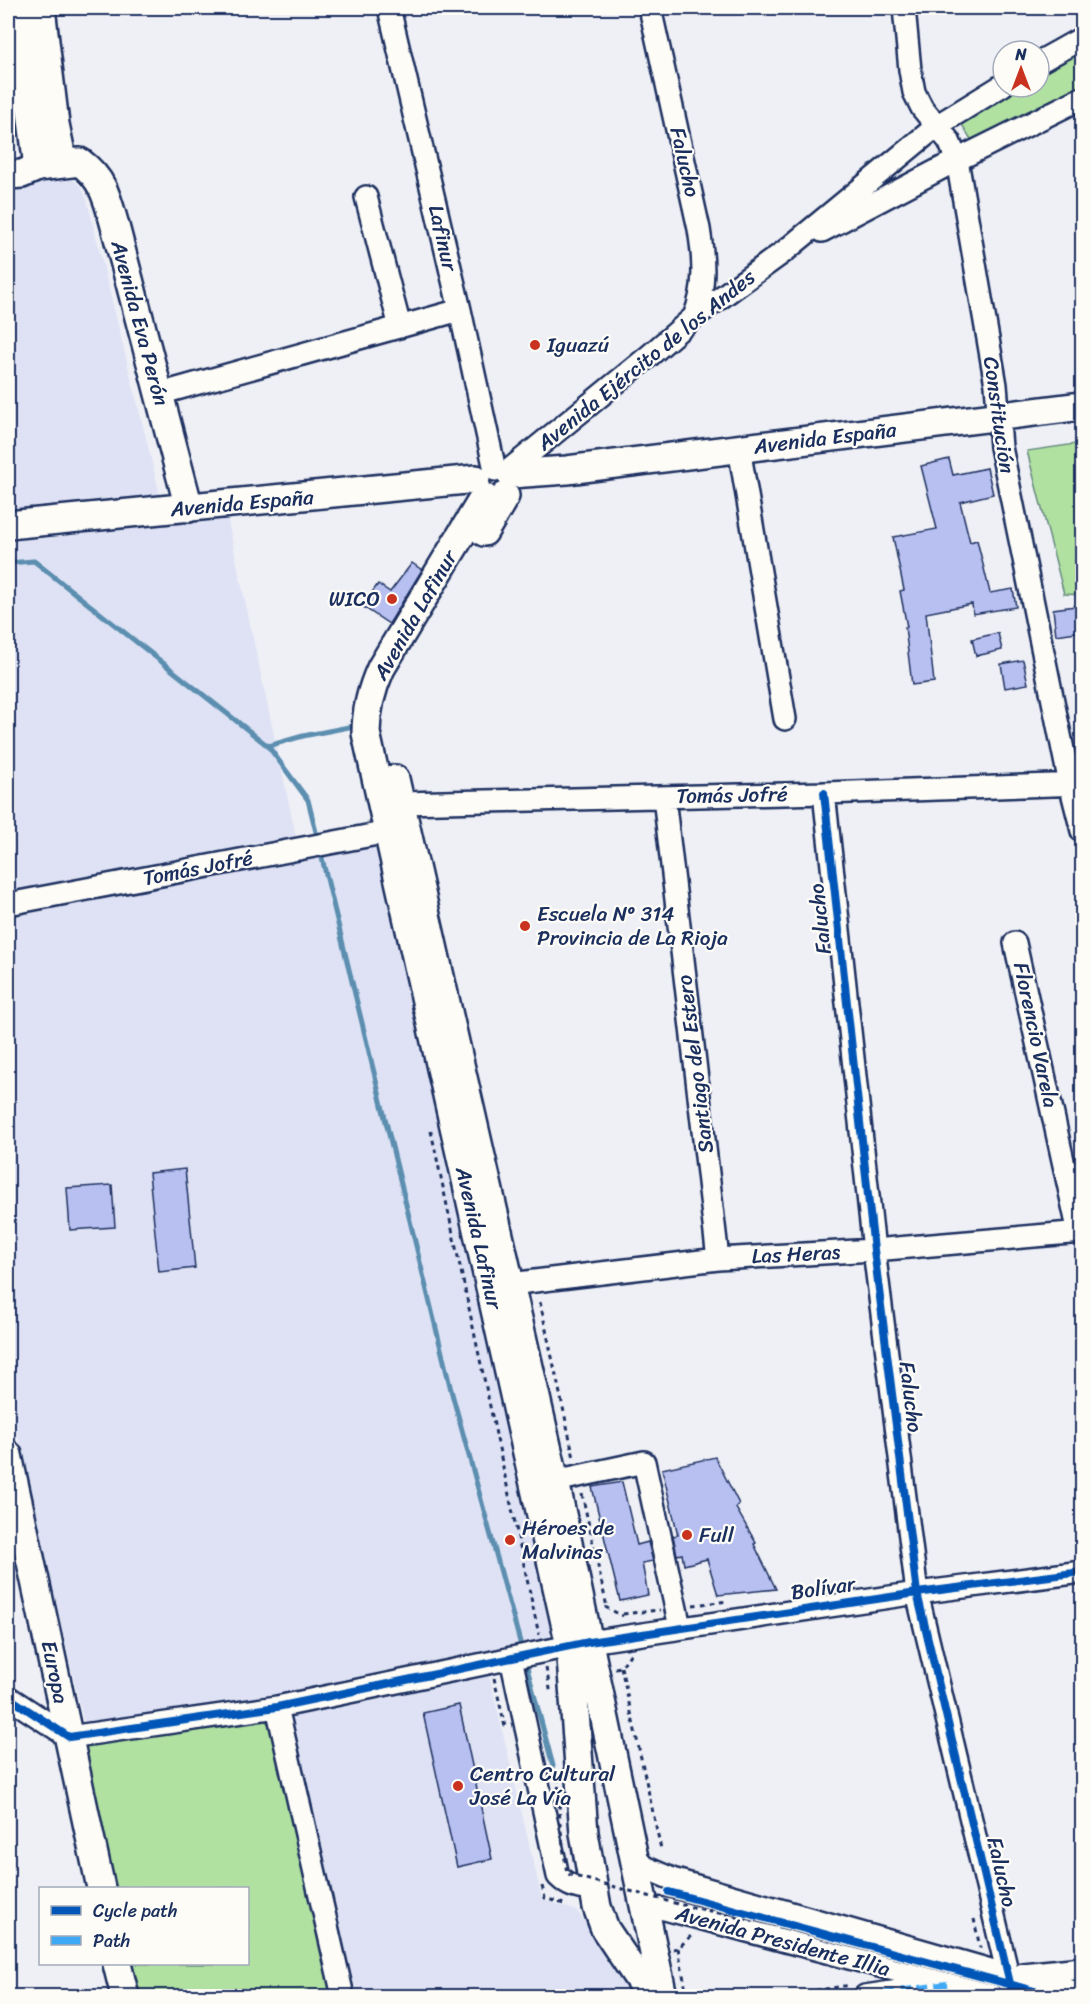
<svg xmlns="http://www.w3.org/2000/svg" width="1090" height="2004" viewBox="0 0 1090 2004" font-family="Sriracha,sans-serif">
  <rect width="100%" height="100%" fill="#eff0f6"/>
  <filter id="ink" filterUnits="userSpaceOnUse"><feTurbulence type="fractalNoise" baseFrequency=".0167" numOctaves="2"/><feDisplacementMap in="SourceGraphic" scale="12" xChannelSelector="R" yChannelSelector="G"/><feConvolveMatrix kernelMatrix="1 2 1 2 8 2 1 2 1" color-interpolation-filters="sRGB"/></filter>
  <g filter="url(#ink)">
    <path fill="#dee2f4" d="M63,174L73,179L82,188L87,200L167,523L227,517L300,855L373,844L379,852L552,1629L549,1638L484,1653L542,1899L577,1911L634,1987L636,1996H147L248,1964V1888H122L8,1395V177Z"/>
    <path fill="#b0e1a0" stroke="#66887f" stroke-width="1.5" d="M1082,53V91L975,146L961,123L1019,87H1039V75Z
      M1082,443V595L1064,594L1027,451Z
      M259,1716L274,1728L333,1996H135L127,1964H248V1888H110L78,1755L90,1741Z"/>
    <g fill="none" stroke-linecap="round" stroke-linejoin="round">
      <path stroke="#5b8eb0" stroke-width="5" d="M8,563L34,561L268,746L308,800L316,832
        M268,746L303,736L359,725
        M322,858L451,1390L520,1642
        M527,1668L553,1766"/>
    </g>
    <path fill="#b8c0f1" stroke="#1b2f5e" stroke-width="1.5" d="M949,459L953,475L987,468L993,494L960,502L970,542L977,540L990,593L1013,589L1016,607L973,614L972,604L926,613L934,682L912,685L905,627H907L900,591L904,590L893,537L937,529L921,466Z
      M412,563L422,570L389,624L362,606L378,584L390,592Z
      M1083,605V631L1056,635L1053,609Z
      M998,633L1002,650L976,656L972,639Z
      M1023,660L1028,684L1005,688L1001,664Z
      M185,1169L195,1268L159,1272L149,1173Z
      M112,1185L115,1227L70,1230L67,1188Z
      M715,1457L739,1504L736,1508L756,1543L754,1544L776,1589L718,1595L707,1559L684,1565L682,1554L677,1555L673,1536L678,1535L662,1469Z
      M622,1482L637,1545L648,1542L653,1561L642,1563L648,1595L620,1601L592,1487Z
      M459,1705L492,1859L457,1867L423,1713Z"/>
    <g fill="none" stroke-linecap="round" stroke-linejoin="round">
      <defs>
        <path id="minor" d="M389,8L460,310L495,470
          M650,8L699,229C704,260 706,288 694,317
          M904,8L910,70L914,92L922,108L949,141L957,160L996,385L1001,447L1070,784L1082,831
          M1039,62L1082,38
          M366,197L400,327
          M822,231L957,160L1082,98
          M159,394L460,310
          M739,448L785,719
          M508,471L649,356L694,317L785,251L938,125L1003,85
          M824,793L874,1250L917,1593L1013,1996
          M664,797L718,1259
          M388,805L401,803L824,793L1082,784
          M8,904L388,832
          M1015,943L1079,1233
          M510,1284L718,1259L874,1250L1082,1232
          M555,1481L644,1462L680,1627
          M511,1658L558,1876C569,1887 578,1889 593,1889
          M8,1697L69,1737L277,1707L589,1642L917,1593L1082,1572
          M277,1707L343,1996
          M634,1856L644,1867L672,1879L1008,1975L1082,1994
          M644,1911L652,1908L665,1909L992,1996
          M1023,1974L1082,1968
          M865,1996L939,1985"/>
        <path id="major" d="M18,8L38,167
          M41,8L55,124L63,163
          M8,175L22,174L38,167L80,162C104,180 107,198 115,226L189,508
          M511,474L567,470L1082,406
          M484,497L381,668C371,690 366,709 366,733L570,1645L584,1833L597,1907L605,1929L650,1996
          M8,525L476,479
          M484,532L505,496
          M395,779L555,1481L663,1996
          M8,1455L101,1888
          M117,1964L125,1996"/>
      </defs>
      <use href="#minor" stroke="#1b2f5e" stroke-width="26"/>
      <use href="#major" stroke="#1b2f5e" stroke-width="32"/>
      <path stroke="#1b2f5e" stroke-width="3" stroke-dasharray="4.5 4.5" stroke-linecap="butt" d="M431,1131L539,1635
        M540,1302L574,1458
        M582,1494L607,1607
        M693,1605L728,1601
        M605,1607L623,1616
        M623,1614L660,1610
        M621,1667L661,1849
        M546,1668L551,1694
        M615,1668L621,1667L631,1653
        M494,1678L505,1727
        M542,1886L545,1898L564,1904
        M974,1919L980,1948
        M678,1948L687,1996
        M673,1949L678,1948L691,1936
        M780,1996L851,1985"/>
      <use href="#minor" stroke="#fdfcf7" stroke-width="21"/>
      <use href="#major" stroke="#fdfcf7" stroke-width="27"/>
      <path stroke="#1b2f5e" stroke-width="3" stroke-dasharray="4.5 4.5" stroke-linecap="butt" d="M558,1777L560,1824L567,1874L678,1904L755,1921"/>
      <path stroke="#3fa9f5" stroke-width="6" stroke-dasharray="12 6" stroke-linecap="butt" d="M865,1996L947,1984"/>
      <defs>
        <path id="cycleway" d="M824,793L874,1250L917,1593L1013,1996
          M8,1697L69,1737L277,1707L589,1642L917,1593L1082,1572
          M669,1892L1053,1996"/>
      </defs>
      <use href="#cycleway" stroke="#fdfcf7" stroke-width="11"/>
      <use href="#cycleway" stroke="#0057b8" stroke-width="8"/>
    </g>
  </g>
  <g fill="#c8321e" stroke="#fdfcf7" stroke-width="2">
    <circle cx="535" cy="345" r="6"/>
    <circle cx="392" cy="599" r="6"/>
    <circle cx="525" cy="926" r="6"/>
    <circle cx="687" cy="1535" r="6"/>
    <circle cx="510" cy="1540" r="6"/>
    <circle cx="458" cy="1786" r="6"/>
  </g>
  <g text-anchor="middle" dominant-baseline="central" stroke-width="4.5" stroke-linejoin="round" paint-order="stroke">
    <g font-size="21" fill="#1b2f5e" stroke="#fdfcf7">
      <text transform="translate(685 162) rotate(77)">Falucho</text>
      <text transform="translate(443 238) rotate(77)">Lafinur</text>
      <text transform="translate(140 323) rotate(75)">Avenida Eva Perón</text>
      <text transform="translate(646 360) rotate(-39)">Avenida Ejército de los Andes</text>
      <text transform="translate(999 415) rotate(82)">Constitución</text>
      <text transform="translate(825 438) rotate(-7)">Avenida España</text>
      <text transform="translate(242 503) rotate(-5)">Avenida España</text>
      <text transform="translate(415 615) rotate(-60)">Avenida Lafinur</text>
      <text transform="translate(732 795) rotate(-1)">Tomás Jofré</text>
      <text transform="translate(198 868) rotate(-11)">Tomás Jofré</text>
      <text transform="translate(820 919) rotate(-96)">Falucho</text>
      <text transform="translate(1036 1035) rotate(78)">Florencio Varela</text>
      <text transform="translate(695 1064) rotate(-97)">Santiago del Estero</text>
      <text transform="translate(479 1238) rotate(77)">Avenida Lafinur</text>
      <text transform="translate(796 1254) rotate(-3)">Las Heras</text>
      <text transform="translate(911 1397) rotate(83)">Falucho</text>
      <text transform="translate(823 1588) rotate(-8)">Bolívar</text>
      <text transform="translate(55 1672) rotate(78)">Europa</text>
      <text transform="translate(1002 1872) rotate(77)">Falucho</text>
      <text transform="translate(783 1941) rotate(15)">Avenida Presidente Illia</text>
    </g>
    <g font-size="21" fill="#1b2f5e" stroke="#fdfcf7" text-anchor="start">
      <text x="547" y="345">Iguazú</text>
      <text x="380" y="599" text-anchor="end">WICO</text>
      <text x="537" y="914">Escuela Nº 314<tspan x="537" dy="24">Provincia de La Rioja</tspan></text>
      <text x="522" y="1528">Héroes de<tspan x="522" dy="24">Malvinas</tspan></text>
      <text x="699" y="1535">Full</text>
      <text x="470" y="1774">Centro Cultural<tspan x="470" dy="24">José La Vía</tspan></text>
    </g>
  </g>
  <rect width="1090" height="2004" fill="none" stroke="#fdfcf7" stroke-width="30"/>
  <rect x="15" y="15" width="1060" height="1974" fill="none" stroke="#1b2f5e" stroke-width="2" filter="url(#ink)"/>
  <rect x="39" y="1887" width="210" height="78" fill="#fdfcf7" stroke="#a3aaba" stroke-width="1.5"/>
  <rect x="51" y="1906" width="30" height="9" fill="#0057b8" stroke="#a3aaba" stroke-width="1.5"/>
  <text x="93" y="1917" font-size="18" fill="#1b2f5e">Cycle path</text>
  <rect x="51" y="1936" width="30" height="9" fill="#3fa9f5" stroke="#a3aaba" stroke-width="1.5"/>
  <text x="93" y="1947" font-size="18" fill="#1b2f5e">Path</text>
  <g transform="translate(1021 69)"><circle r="28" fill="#fdfcf7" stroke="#a3aaba" stroke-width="1.5"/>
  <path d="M0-4.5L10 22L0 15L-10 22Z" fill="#c8321e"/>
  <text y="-9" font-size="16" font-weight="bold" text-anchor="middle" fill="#1b2f5e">N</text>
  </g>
</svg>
